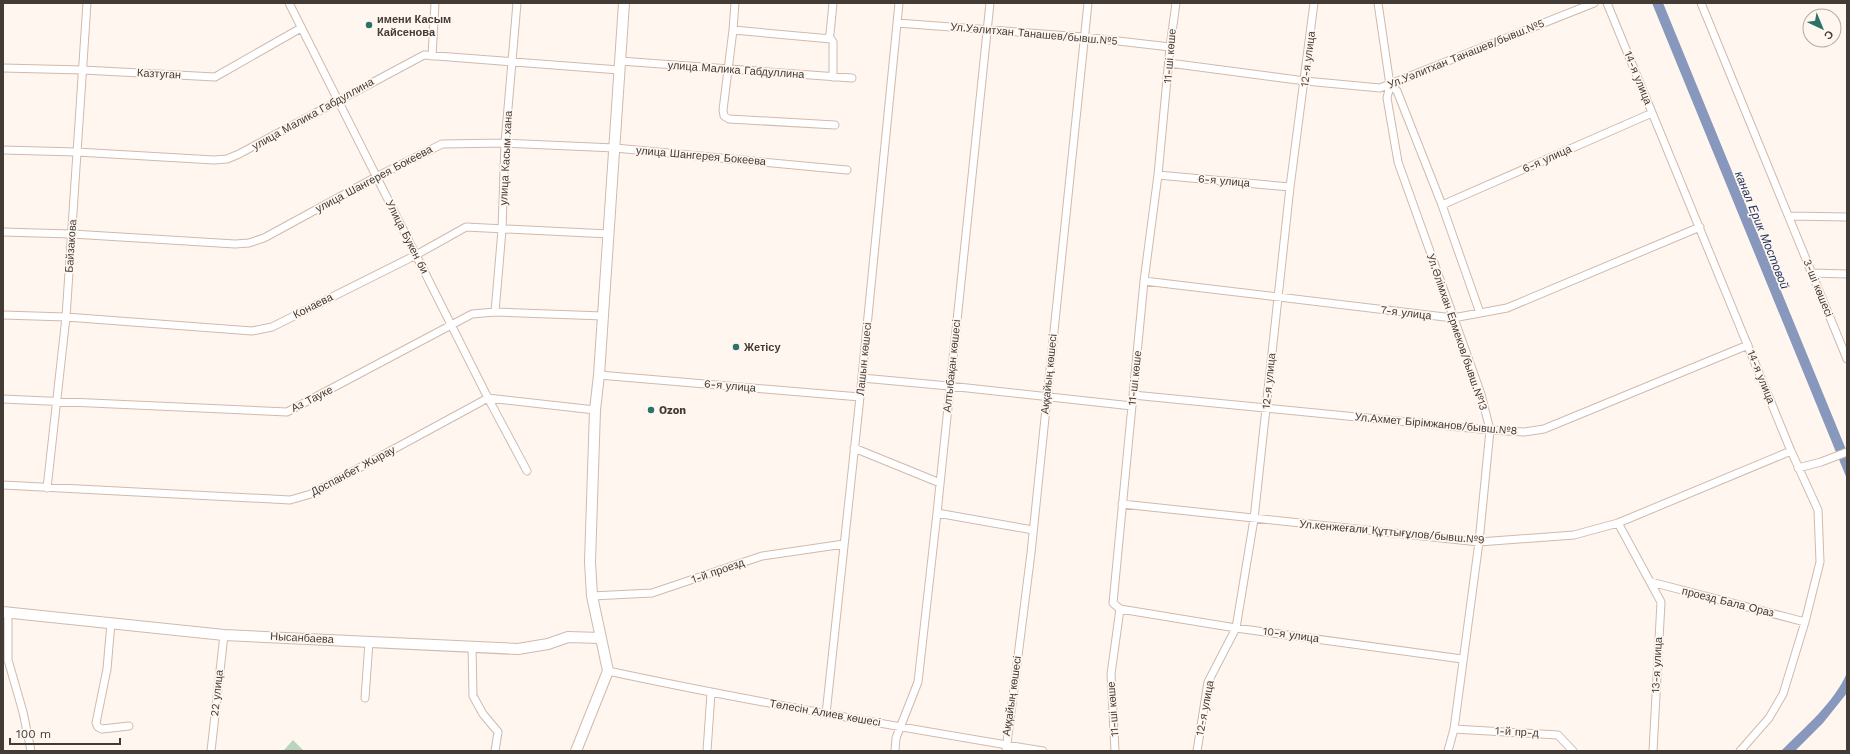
<svg xmlns="http://www.w3.org/2000/svg" width="1850" height="754" viewBox="0 0 1850 754" font-family="'Work Sans',sans-serif">
  <rect width="100%" height="100%" fill="#fff6f0"/>
  <path fill="#b8d5bd" d="M293,740L304,751H283Z"/>
  <path fill="#8798bc" d="M1652,3H1663L1847,452V479Z
    M1847,673V693L1823,723L1795,751H1781C1804,728 1834,703 1847,673Z"/>
  <g fill="none" stroke-linecap="round" stroke-linejoin="round">
    <defs>
      <path id="street" d="M289,3L488,398L527,471
        M1378,3L1390,85L1397,91L1442,205L1480,313
        M1607,3L1791,451L1818,510L1820,562L1805,622L1783,694L1769,718L1740,751
        M1701,3L1847,359
        M897,23L1084,37L1170,47
        M733,30L735,3
        M828,38L830,34L833,3
        M432,56L435,3
        M620,61L852,78
        M1169,63L1305,81L1380,88L1594,3
        M3,68L83,70L215,77L301,28
        M833,77V42L831,39L733,30L723,110L724,116L729,119L835,125
        M1390,85L1387,98L1398,162L1481,394L1490,430L1479,542L1454,729L1448,751
        M3,150L77,152L214,160L227,159L239,154L424,55L619,70
        M1158,175L1290,187
        M1442,205L1652,113
        M1789,216L1847,217
        M3,232L72,234L235,244L249,243L264,238L376,177L442,144L505,143L615,148L847,170
        M1812,273L1847,274
        M1144,281L1453,318L1507,308L1700,227
        M495,312L502,230L505,143L517,3
        M3,315L66,317L252,331L272,327L416,255L466,227L609,234
        M599,375L860,397
        M862,378L949,386L1132,406
        M1133,395L1490,430L1524,432L1544,429L1748,345
        M3,399L287,412L472,314L495,312L603,316
        M854,448L940,483
        M1798,468L1821,462L1847,452
        M3,485L290,500L311,494L488,398L595,410
        M47,488L66,317L87,3
        M1122,504L1479,542L1574,535L1618,523L1791,451
        M937,513L1033,530
        M1618,523L1661,602L1653,751
        M1651,582L1805,622
        M592,596L652,593L762,556L844,544
        M1120,609L1236,628L1462,659
        M8,612V660L23,712L31,751
        M111,623L107,669L96,723L98,727L102,729L129,726
        M472,646L473,696L483,714L498,732L495,751
        M608,671C752,702 898,727 1043,751
        M365,698L369,642
        M826,714L860,397L899,3
        M1454,729L1558,735L1573,751
        M211,751L224,635
        M707,751L711,693
        M895,751L896,738L918,682L937,513L990,3
        M1006,751L1031,553L1088,3
        M1115,751L1111,674L1120,609L1113,603L1144,281L1158,175L1170,47L1176,3
        M1197,751L1208,682L1236,628L1254,519L1290,187L1314,3"/>
      <path id="secondary" d="M3,612L224,635L518,649L548,644L568,637L601,638
        M576,751L608,671L592,596L590,562L595,410L599,375L624,3"/>
    </defs>
    <use href="#street" stroke="#d0baac" stroke-width="9"/>
    <use href="#secondary" stroke="#d0baac" stroke-width="12"/>
    <use href="#street" stroke="#fff" stroke-width="7"/>
    <use href="#secondary" stroke="#fff" stroke-width="10"/>
  </g>
  <g fill="#2b7268" stroke="#fff6f0" stroke-width="1.5">
    <circle cx="369" cy="25" r="4"/>
    <circle cx="736" cy="347" r="4"/>
    <circle cx="651" cy="410" r="4"/>
  </g>
  <g text-anchor="middle" dominant-baseline="central" stroke-width="3.5" stroke-linejoin="round" paint-order="stroke">
    <g font-size="11" font-weight="bold" fill="#433b35" stroke="#fff6f0" text-anchor="start">
      <text x="377" y="19">имени Касым<tspan x="377" dy="13">Кайсенова</tspan></text>
      <text x="744" y="347">Жетісу</text>
      <text x="659" y="410">Ozon</text>
    </g>
    <g font-size="11" fill="#433b35" stroke="#fff6f0">
      <text transform="translate(1034 34) rotate(5)">Ул.Уәлитхан Танашев/бывш.№5</text>
      <text transform="translate(1466 54) rotate(-22)">Ул.Уәлитхан Танашев/бывш.№5</text>
      <text transform="translate(1170 56) rotate(-85)">11-ші көше</text>
      <text transform="translate(1308 59) rotate(-83)">12-я улица</text>
      <text transform="translate(736 70) rotate(4)">улица Малика Габдуллина</text>
      <text transform="translate(159 74) rotate(3)">Казтуган</text>
      <text transform="translate(1638 78) rotate(68)">14-я улица</text>
      <text transform="translate(313 114) rotate(-29)">улица Малика Габдуллина</text>
      <text transform="translate(701 156) rotate(5)">улица Шангерея Бокеева</text>
      <text transform="translate(506 158) rotate(-87)">улица Касым хана</text>
      <text transform="translate(1547 159) rotate(-24)">6-я улица</text>
      <text transform="translate(374 179) rotate(-28)">улица Шангерея Бокеева</text>
      <text transform="translate(1224 181) rotate(5)">6-я улица</text>
      <text transform="translate(407 237) rotate(63)">Улица Букен би</text>
      <text transform="translate(71 246) rotate(-86)">Байзакова</text>
      <text transform="translate(1818 288) rotate(68)">3-ші көшесі</text>
      <text transform="translate(313 306) rotate(-27)">Конаева</text>
      <text transform="translate(1406 313) rotate(7)">7-я улица</text>
      <text transform="translate(1457 332) rotate(71)">Ул.Әлімхан Ермеков/бывш.№13</text>
      <text transform="translate(864 359) rotate(-84)">Лашын көшесі</text>
      <text transform="translate(952 366) rotate(-84)">Алтыбақан көшесі</text>
      <text transform="translate(1049 374) rotate(-84)">Аққайың көшесі</text>
      <text transform="translate(1761 377) rotate(68)">14-я улица</text>
      <text transform="translate(1135 378) rotate(-84)">11-ші көше</text>
      <text transform="translate(1269 381) rotate(-84)">12-я улица</text>
      <text transform="translate(730 386) rotate(5)">6-я улица</text>
      <text transform="translate(312 399) rotate(-27)">Аз Тауке</text>
      <text transform="translate(1436 424) rotate(5)">Ул.Ахмет Бірімжанов/бывш.№8</text>
      <text transform="translate(353 471) rotate(-28)">Доспанбет Жырау</text>
      <text transform="translate(1392 532) rotate(5)">Ул.кенжеғали Құттығұлов/бывш.№9</text>
      <text transform="translate(718 571) rotate(-19)">1-й проезд</text>
      <text transform="translate(1728 602) rotate(14)">проезд Бала Ораз</text>
      <text transform="translate(1291 635) rotate(8)">10-я улица</text>
      <text transform="translate(302 638) rotate(3)">Нысанбаева</text>
      <text transform="translate(1657 665) rotate(-87)">13-я улица</text>
      <text transform="translate(217 693) rotate(-84)">22 улица</text>
      <text transform="translate(1012 696) rotate(-82)">Аққайың көшесі</text>
      <text transform="translate(1205 708) rotate(-79)">12-я улица</text>
      <text transform="translate(1113 709) rotate(-94)">11-ші көше</text>
      <text transform="translate(825 713) rotate(10)">Төлесін Алиев көшесі</text>
      <text transform="translate(1517 732) rotate(3)">1-й пр-д</text>
    </g>
    <g font-size="12" font-style="italic" fill="#1c305e" stroke="#fff6f0">
      <text transform="translate(1762 230) rotate(68)">канал Ерик Мостовой</text>
    </g>
  </g>
  <rect width="1850" height="754" fill="none" stroke="#433b35" stroke-width="8"/>
  <g transform="translate(1822 28) rotate(136)"><circle r="19" fill="#fff6f0" stroke="#b4aba5"/>
  <path d="M0-3L7 15L0 10L-7 15Z" fill="#2b7268"/>
  <text y="-6" font-size="11" font-weight="bold" text-anchor="middle" fill="#433b35">С</text>
  </g>
  <path d="M10 738v6h110v-6" fill="none" stroke="#433b35" stroke-width="2"/>
  <text x="16" y="738" font-size="12" fill="#433b35" stroke="#fff6f0" stroke-width="3" paint-order="stroke">100 m</text>
</svg>
